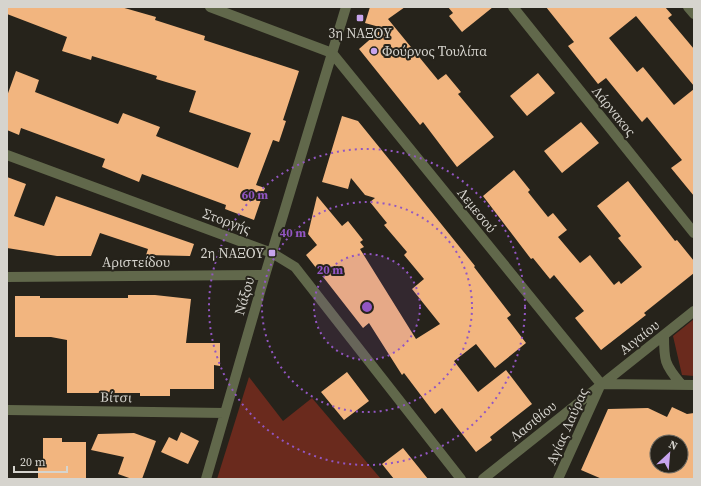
<svg xmlns="http://www.w3.org/2000/svg" width="701" height="486" viewBox="0 0 701 486" font-family="'Source Serif 4',serif">
  <rect width="100%" height="100%" fill="#26231b"/>
  <path fill="#6a2a1d" d="M694,319V376L682,375L673,336Z
    M249,377L283,421L312,398L381,479H217Z"/>
  <path fill="#f2b57f" fill-rule="evenodd" d="M7,7H121L156,17L155,20L205,36L204,40L299,71L283,120L286,121L279,142L273,140L256,185L265,188L254,220L225,209L226,205L142,174L139,182L102,167L105,159L21,128L19,135L7,130V96L16,71L39,80L35,92L118,124L123,113L160,127L156,136L238,168L251,133L189,112L196,91L156,79L157,76L92,56L91,60L62,51L67,37L7,14Z
    M370,7H405L388,19L438,80L446,74L461,92L458,94L494,137L457,167L423,122L420,125L359,49L383,28L365,23Z
    M448,7H493L462,32L449,16L453,13Z
    M546,7H665L672,15L668,18L694,49V86L636,16L609,38L637,72L643,67L674,105L694,89V196L671,168L682,160L647,117L642,122L606,78L598,84L568,46L574,42Z
    M538,73L555,93L527,116L510,96Z
    M342,116L358,121L401,174L475,266L474,267L511,315L507,318L526,343L495,368L476,344L454,361L478,392L506,370L532,404L490,437L492,440L476,452L442,408L435,414L404,373L402,375L369,323L363,328L306,255L317,245L308,234L317,196L342,226L348,221L363,240L360,242L364,247L360,249L416,339L440,324L412,289L424,279L404,255L407,252L384,225L387,223L370,202L375,198L365,195L351,178L348,189L322,182Z
    M581,122L599,143L562,173L544,151Z
    M514,170L530,190L528,192L548,217L553,213L567,230L558,237L580,263L590,255L614,285L619,281L621,284L642,267L618,238L621,236L597,206L628,181L675,241L677,240L694,261V273L644,313L646,315L601,350L575,318L584,311L554,275L550,279L533,258L531,259L483,196Z
    M7,177L26,184L14,216L44,226L56,196L194,244L190,256L146,255L148,249L100,233L91,256H57L7,248Z
    M128,295H155L191,299L186,343H220V366L214,365V389H170V396H140V393H67V340L51,337H15V296H40V298H128Z
    M347,372L369,401L344,420L321,392Z
    M672,407L687,414L694,413V479H602L581,470L608,409L648,408L667,417ZM657,442H681V466H657Z
    M181,432L199,441L188,464L161,452L169,437L177,441Z
    M134,433L156,441L142,479H132L118,474L124,457L91,450L98,434Z
    M43,438H62V442H86V479H38V460L43,459Z
    M403,448L428,479H394L382,464Z"/>
  <g fill="none" stroke-linecap="round" stroke-linejoin="round">
    <path stroke="#61684b" stroke-width="10" d="M210,7L332,53L601,384
      M513,7L694,233
      M688,7L694,14
      M7,155L272,253L295,267L461,479
      M7,277L265,275
      M664,335C664,360 664,364 681,384
      M601,384L694,385
      M7,410L225,413
      M206,479L265,275L346,7
      M483,479L694,311
      M558,479L600,386"/>
  </g>
  <circle cx="367" cy="307" r="53" fill="#9256c3" fill-opacity=".12"/>
  <g fill="none" stroke="#9256c3" stroke-width="2" stroke-dasharray="2 4">
    <circle cx="367" cy="307" r="53"/>
    <circle cx="367" cy="307" r="105"/>
    <circle cx="367" cy="307" r="158"/>
  </g>
  <g fill="#c8a5ee" stroke="#26231b" stroke-width="1.5">
    <rect x="356" y="14" width="8" height="8" rx="2"/>
    <circle cx="374" cy="51" r="4"/>
    <rect x="268" y="249" width="8" height="8" rx="2"/>
  </g>
  <g text-anchor="middle" dominant-baseline="central" stroke-width="4" stroke-linejoin="round" paint-order="stroke">
    <g font-size="14" fill="#d6d4ce" stroke="#26231b">
      <text x="360" y="33">3η ΝΑΞΟΥ</text>
      <text x="382" y="51" text-anchor="start">Φούρνος Τουλίπα</text>
      <text x="264" y="253" text-anchor="end">2η ΝΑΞΟΥ</text>
    </g>
    <g font-size="14" fill="#d6d4ce" stroke="#26231b">
      <text transform="translate(614 111) rotate(51)">Λάρνακος</text>
      <text transform="translate(477 210) rotate(51)">Λεμεσού</text>
      <text transform="translate(227 221) rotate(20)">Στοργής</text>
      <text x="136" y="262">Αριστείδου</text>
      <text transform="translate(244 296) rotate(-74)">Νάξου</text>
      <text transform="translate(639 337) rotate(-38)">Αιγαίου</text>
      <text transform="translate(116 397) rotate(1)">Βίτσι</text>
      <text transform="translate(533 421) rotate(-39)">Λασιθίου</text>
      <text transform="translate(567 426) rotate(-66)">Αγίας Λαύρας</text>
    </g>
  </g>
  <circle cx="367" cy="307" r="6" fill="#9256c3" stroke="#26231b" stroke-width="2"/>
  <g font-size="12" text-anchor="middle" font-weight="bold" fill="#9256c3" stroke="#26231b" stroke-width="4" stroke-linejoin="round" paint-order="stroke">
    <text x="255" y="199">60 m</text>
    <text x="293" y="237">40 m</text>
    <text x="330" y="274">20 m</text>
  </g>
  <rect width="701" height="486" fill="none" stroke="#d6d4ce" stroke-width="16"/>
  <g transform="translate(669 454) rotate(26)"><circle r="19" fill="#26231b" stroke="#6c6a63"/>
  <path d="M0-3L7 15L0 10L-7 15Z" fill="#c8a5ee"/>
  <text y="-6" font-size="11" font-weight="bold" text-anchor="middle" fill="#d6d4ce">N</text>
  </g>
  <path d="M14 466v6h53v-6" fill="none" stroke="#d6d4ce" stroke-width="2"/>
  <text x="20" y="466" font-size="12" fill="#d6d4ce" stroke="#26231b" stroke-width="3" paint-order="stroke">20 m</text>
</svg>
